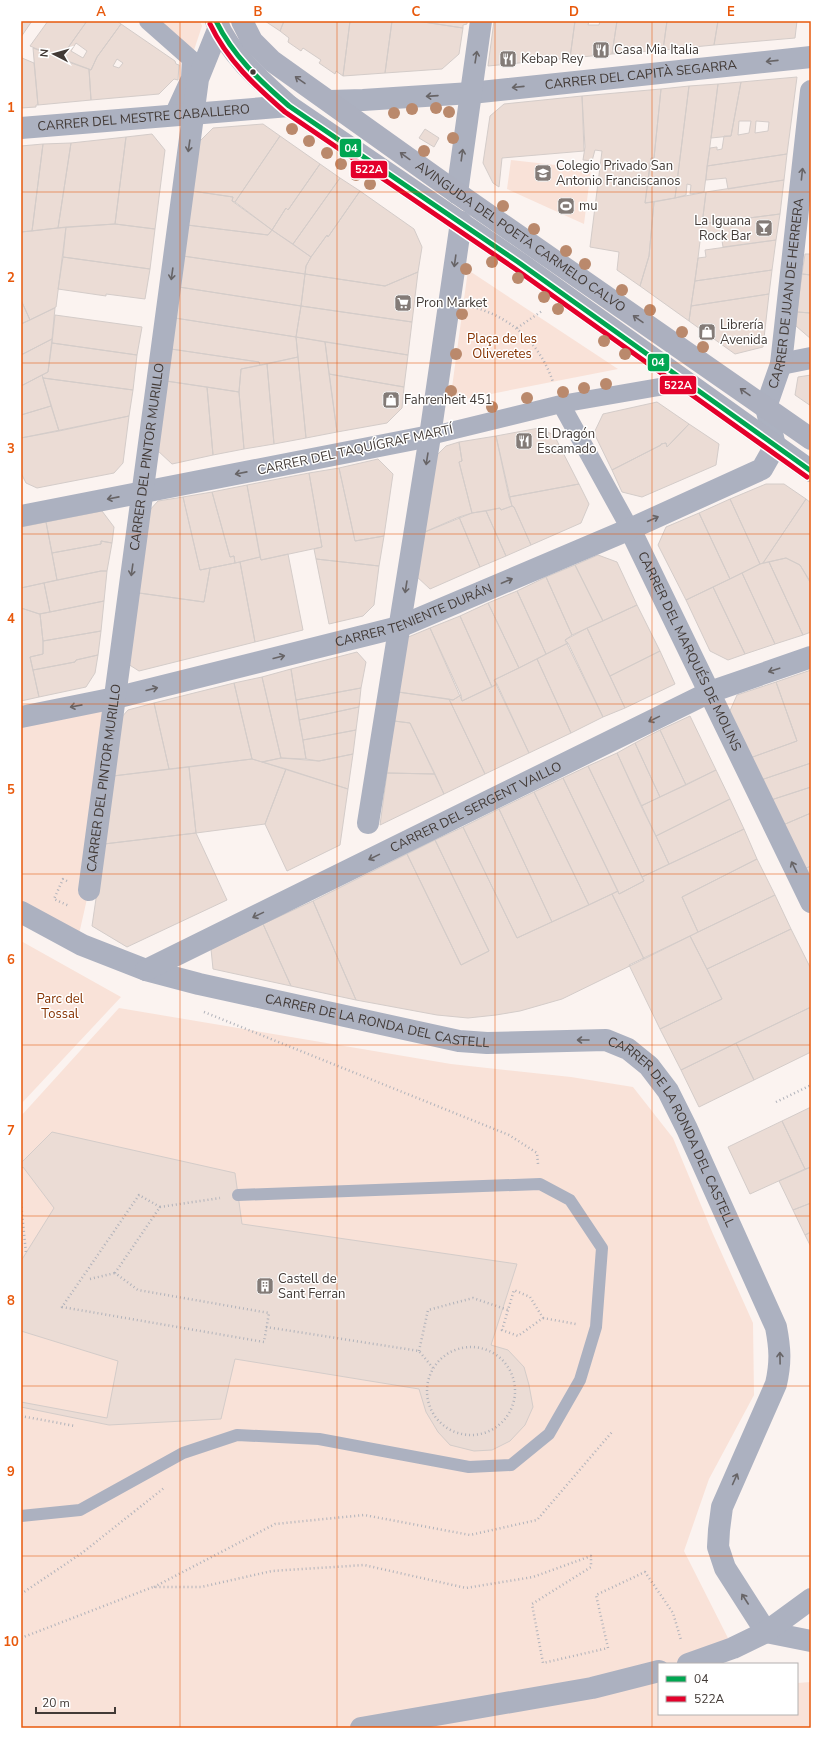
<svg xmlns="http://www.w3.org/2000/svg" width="832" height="1749" viewBox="0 0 832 1749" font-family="'Nunito Sans',sans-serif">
  <rect width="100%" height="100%" fill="#fbf3f0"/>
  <path fill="#f9e2d8" d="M148,21H200L202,26L191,59Z
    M511,160L591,169L584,224L507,189Z
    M468,270L618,369L450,402Z
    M115,698L89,890L77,943L21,912V717Z
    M21,941L121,997L21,1104Z
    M119,1008L451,1064L571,1077L633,1087L673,1138L713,1234L753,1323L754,1395L709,1479L684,1551L733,1648L708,1664H659V1714H797V1683L811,1682V1728H21V1116Z"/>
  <path fill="#ebdcd5" stroke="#d4ccc9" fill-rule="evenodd" d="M21,21H32L21,37Z
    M48,21H87L60,59L30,46Z
    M87,21H117L121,24L97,57L91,70L60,59ZM76,43L87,51L83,58L71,51Z
    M265,21H284L280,31Z
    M284,21H350L343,76L336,71L335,74L319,63L321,60L303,48L301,51L288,42L289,38L280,31Z
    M350,21H392L385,73L343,76Z
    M392,21H417L463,28L459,54L442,69L385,73Z
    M417,21H467V24L463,25V28Z
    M494,21H575L570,58L488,66Z
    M575,21H589L588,25H599L600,21H617L612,54L570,58Z
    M617,21H667L663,50L612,54Z
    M667,21H718L714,45L663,50Z
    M718,21H797L795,38L714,45Z
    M121,24L175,61L176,64L179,65L178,80L174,79L159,94L91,100L89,69L91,70L97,57ZM117,59L123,63L119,68L113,66Z
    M33,48L89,69L91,100L38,105Z
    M21,51L22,58L34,63L38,105H36V107L21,108Z
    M797,77L787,154L707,166L710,148L717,147V150L722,149L724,136H731L741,82ZM739,121H751L749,133L738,135ZM756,121L769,122L768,131L755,133Z
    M741,82L731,136L711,138L718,84Z
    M718,84L704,192L690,194L691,185L687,184L686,195L675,198L689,86Z
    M689,86L675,198L645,203L651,158H654L661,89Z
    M661,89L654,158H651L645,203L654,202L649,256L640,286L617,270L619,252L590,247L602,151L595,150L592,161L583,160L585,147L582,96Z
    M582,96L584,151L502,158L499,187L493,183L483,163L490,116L504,104Z
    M263,124L280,136L235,202L232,201L233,197L192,191L198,143L213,128Z
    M425,129L439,138L434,147L419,138Z
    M152,134L165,150L155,229L115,224L126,137Z
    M280,136L320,164L288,210L286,208L272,230L235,202Z
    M126,137L115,224L58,228L71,143Z
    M71,143L58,228L32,231L43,144Z
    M43,144L32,231L21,232V146Z
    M787,154L784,180L728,189L726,178L706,180L707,166Z
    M320,164L340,178L293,244L272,230L286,208L288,210Z
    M340,178L360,191L328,237L327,235L311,257L293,244Z
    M784,180L780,214L702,224L706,192Z
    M192,191L233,197L232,201L272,230L268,235L187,225Z
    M360,191L414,229L422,247L418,272L385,286L305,274L306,266L311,257L327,235L328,237Z
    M706,192L698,258L689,321L640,286L649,256L654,202Z
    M780,214L776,240L723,247L721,234L701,237L702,224Z
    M115,224L155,229L150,269L63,257L66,227Z
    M187,225L268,235L272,230L311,257L306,266L305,274L183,256Z
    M66,227L56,307L30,320L21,300V232Z
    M776,240L772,270L695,281L698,258L706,257L705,250Z
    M805,254H811V275L802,274Z
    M183,256L305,274L301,306L179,287Z
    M63,257L150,269L145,299L106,294V296L58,289Z
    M772,270L769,294L691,306L695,281Z
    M418,272L412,322L301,306L305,274L385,286Z
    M802,274L811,275V313L797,312Z
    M179,287L301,306L296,337L175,318Z
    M769,294L763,347L735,354L689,321L691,306Z
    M21,300L30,320L21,324Z
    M301,306L412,322L408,355L296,337Z
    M55,308L52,339L21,355V324Z
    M797,312L811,313V339L796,326Z
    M55,315L142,327L137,355L52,343Z
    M175,318L296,337L298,357L260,365L259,362L171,349Z
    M296,337L325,342L337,432L306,438Z
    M52,339L48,372L21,386V355Z
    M325,342L408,355L404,387L329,374Z
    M52,343L137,355L133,390L43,378L42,375L48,372Z
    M171,349L259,362L260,365L241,369L239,392L166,381Z
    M298,357L306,438L274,444L267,364Z
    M267,364L274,444L244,449L239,392L241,369Z
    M329,374L404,387L402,408L387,423L337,432Z
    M42,375L51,406L21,415V386Z
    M811,375V406L795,395L798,377Z
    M43,378L133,390L129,416L59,431Z
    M166,381L207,387L213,455L172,464L157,450Z
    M207,387L239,392L244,449L213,455Z
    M657,402L689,424L667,447L666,443L661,444V445L612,470L594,433L603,414Z
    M51,406L59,431L21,438V415Z
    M129,416L123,463L114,473L37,488L26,483L21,473V438Z
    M689,424L719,444L716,465L642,497L622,492L612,470L661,445V444L666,443L667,447Z
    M539,428L554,435L579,484L509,497L496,436Z
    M496,436L512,506L501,510L500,508L472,513L459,462L462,461L459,442Z
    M459,442L462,461L459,462L472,513L420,534L431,461L446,446Z
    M378,459L393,474L384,536L355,541L339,468Z
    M339,468L355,541L384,536L379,566L316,559L314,549L322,547L309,473Z
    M309,473L322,547L261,560L247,485Z
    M579,484L589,504L581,523L531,545L514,507L512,506L509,497Z
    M766,484H784L806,499L763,563L760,564L730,499Z
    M247,485L260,557L235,563L234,556L230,557L212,492Z
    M212,492L230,557L234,556L235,563L200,570L183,497Z
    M183,497L200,570L210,568L204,602L139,593L148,512L158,501Z
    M730,499L760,564L730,579L699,513Z
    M806,499L811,503L810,581L800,565L786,558L763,563Z
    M512,506L514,507L531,545L506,556L486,511L500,508L501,510Z
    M102,511L114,527L112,543L101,541V544L52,553L46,522Z
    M486,511L506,556L480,567L459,517L472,513Z
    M699,513L730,579L686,600L658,545L666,527Z
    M459,517L480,567L430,589L415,575L420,534Z
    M46,522L57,580L21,588V527Z
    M101,541L112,543L107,571H101L57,580L52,553L101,544Z
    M288,554L303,630L255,642L240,562L260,557L261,560Z
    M598,555L617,562L637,605L603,621L575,565Z
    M786,558L800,565L811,584V632L803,635L769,562Z
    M316,559L379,566L374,605L363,616L329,624Z
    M240,562L255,642L139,671L128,664L139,593L204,602L210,568Z
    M769,562L803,635L775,644L742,573L760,564Z
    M575,565L603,621L572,635L546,577Z
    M101,571H107L104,601L50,612L44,583Z
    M742,573L775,644L745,654L713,587Z
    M546,577L572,635L565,640L568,643L546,654L517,591Z
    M44,583L50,612L39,614L21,608V588Z
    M713,587L745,654L728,660L710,651L686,600Z
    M517,591L546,654L519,668L488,603Z
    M104,601L101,631L43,641L40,614Z
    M488,603L519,668L494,680L497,684L492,687L460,616Z
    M637,605L660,651L610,676L587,628Z
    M21,608L40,614L43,641V654L30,657L39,697L21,701Z
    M460,616L492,687L462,701L430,628Z
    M430,628L461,695L453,700L398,692L406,638Z
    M587,628L625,708L603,717L565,640Z
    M101,631L98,655L76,660L75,662L33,670L30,657L43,654V641Z
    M568,643L603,717L571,733L537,659Z
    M660,651L675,684L625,708L610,676Z
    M357,652L366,662L361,688L296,700L291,669Z
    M98,655L95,673L86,687L39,697L33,670L75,662L76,660Z
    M537,659L571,733L529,753L494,680Z
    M291,669L296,700L306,759L281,758L262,677Z
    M811,670V763L761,780L750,758L797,741L776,682Z
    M262,677L281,758L262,762L252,759L234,683Z
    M776,682L797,741L750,758L729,713L737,695Z
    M234,683L252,759L169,769L154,703Z
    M497,684L529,753L485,774L449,699L453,700L461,695L462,701Z
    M361,688L359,707L299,720L296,700Z
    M398,692L449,699L485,774L444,794L410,723L394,721Z
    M154,703L169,769L113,776L120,719L128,710Z
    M359,707L356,730L303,740L299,720Z
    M690,716L716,770L686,785L660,730Z
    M394,721L410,723L435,774L387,773Z
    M356,730L353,754L319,761L306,759L303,740Z
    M660,730L686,785L660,797L635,743Z
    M635,743L660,797L641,806L617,753Z
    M617,753L669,864L642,877L588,766Z
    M353,754L348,789L262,762L281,758L319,761Z
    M252,759L286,769L265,824L196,833L189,767Z
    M811,763V787L771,800L761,780Z
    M588,766L644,881L619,894L563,778Z
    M189,767L196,833L104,844L113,776Z
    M286,769L348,789L340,845L287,871L265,824Z
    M716,770L730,799L656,836L641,806Z
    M387,773L435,774L444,794L380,825Z
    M563,778L618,891L589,905L534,792Z
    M811,787V813L783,825L771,800Z
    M534,792L589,905L552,922L499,809Z
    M730,799L744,829L669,864L656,836Z
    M499,809L552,922L517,938L463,827Z
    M811,813V866L804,869L783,825Z
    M463,827L517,938L612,894L644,959L562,999L520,1011L496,1015L468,1018L437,1015L356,1000L313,901L407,854L461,965L489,951L435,840Z
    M744,829L757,859L682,897L698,932L644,959L612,894L618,891L619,894L644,881L642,877Z
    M196,833L227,900L127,947L92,926L104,844Z
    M435,840L489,951L461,965L407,854Z
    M757,859L775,895L698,932L682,897Z
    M811,866V882L804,869Z
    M775,895L791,929L707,969L690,936Z
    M313,901L356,1000L291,986L263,924Z
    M263,924L291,986L213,969L211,949Z
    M791,929L811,969V1007L681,1070L660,1029L722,999L707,969Z
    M690,936L722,999L660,1029L629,965Z
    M811,1007V1052L754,1080L736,1043Z
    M736,1043L754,1080L699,1107L681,1070Z
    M811,1107V1167L805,1169L782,1121Z
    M782,1121L805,1169L750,1194L728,1147Z
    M52,1132L235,1173L242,1224L517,1264L491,1345L508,1350L524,1367L529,1385L533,1407L525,1425L510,1441L492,1450L474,1451L450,1445L438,1432L426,1412L419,1389L235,1359L221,1419L109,1425L21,1407V1402L107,1418L118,1361L21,1331V1261L54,1208L23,1167L21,1169V1163Z
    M811,1167V1203L793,1210L779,1181Z
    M811,1203V1232L805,1235L793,1210Z
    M811,1232V1247L805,1235Z"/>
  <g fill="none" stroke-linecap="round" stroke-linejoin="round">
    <path stroke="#b0b2ba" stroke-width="2.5" stroke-dasharray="1 3" stroke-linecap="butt" d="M473,307C513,318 540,344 553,382
      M517,328L542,311
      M67,881L63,879L54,899L69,906
      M204,1012L509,1135L537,1153L538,1164
      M776,1102L811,1085
      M21,1203L26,1253
      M160,1207L139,1195L62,1307L264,1342L269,1313L138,1290L115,1273L160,1207L220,1198
      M90,1279L115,1273
      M543,1318L576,1324
      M266,1327L419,1351L433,1368
      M427 1391a44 44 0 1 1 88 0a44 44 0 1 1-88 0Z
      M419,1351L428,1310L473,1298L508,1310L514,1290L530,1297L543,1318L518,1336L502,1330L508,1310
      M21,1416L75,1426
      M154,1587L275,1524L364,1515L470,1535L537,1520L612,1432
      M21,1594L82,1553L164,1488
      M21,1638L153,1587H201L272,1571L364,1565L466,1588L533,1577L591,1556V1567L532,1604L543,1663L608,1648L596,1595L645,1572L673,1613L681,1640"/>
    <path stroke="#acb1c0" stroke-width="12" d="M21,1516L80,1510L183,1453L237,1435L319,1439L469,1467L511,1465L549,1434L580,1380L596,1327L602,1248L570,1200L540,1184L238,1195"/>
    <path stroke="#acb1c0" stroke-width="18" d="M148,21L191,59L190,78L173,115
      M561,404L630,529
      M430,436L561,404L688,382"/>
    <g stroke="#acb1c0" stroke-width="22">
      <path id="s1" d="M330,101L363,100L471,93L811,57"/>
      <path id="s2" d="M21,128L289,106"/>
      <path d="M457,193L481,21"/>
      <path d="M781,364L811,358"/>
      <path d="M21,516L430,436"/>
      <path id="s3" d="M630,529L811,902"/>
      <path id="s4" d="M21,717L115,698L399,627L630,529L762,469L775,446L766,407L781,364L811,91"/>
      <path d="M368,823L430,436L461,222"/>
      <path id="s5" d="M89,890L198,79L219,27"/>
      <path id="s6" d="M21,912L82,945L146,970L199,984L459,1041L487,1043L606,1040L628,1049L649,1066L668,1091L687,1129L776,1327C780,1348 781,1362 776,1384L722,1507L719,1530L718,1547L725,1568L766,1632"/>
      <path id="s7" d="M146,970L710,692L811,657"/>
      <path d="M766,1632L811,1641"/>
      <path d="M688,1664L733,1648L766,1632L811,1599"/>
      <path d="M361,1728L592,1688L659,1671"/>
    </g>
    <g stroke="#acb0bf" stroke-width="22">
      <path d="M216,21C231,56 261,81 289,106L518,262L811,471"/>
      <path id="s8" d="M242,21L252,41L272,61L457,193L811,439"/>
    </g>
    <defs>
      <path id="bus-1" d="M216,21C233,56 260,81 289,106L518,262L811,471"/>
      <path id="bus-2" d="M210,24C227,60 255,86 285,112L514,268L807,477"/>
    </defs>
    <use href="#bus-1" stroke="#fff" stroke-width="8"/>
    <use href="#bus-2" stroke="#fff" stroke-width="8"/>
    <use href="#bus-1" stroke="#00a651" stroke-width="5"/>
    <use href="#bus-2" stroke="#e4002b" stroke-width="5"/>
  </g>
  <g fill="#ba896c">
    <circle cx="436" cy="108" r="6"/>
    <circle cx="412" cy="109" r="6"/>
    <circle cx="449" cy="112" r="6"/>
    <circle cx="394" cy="113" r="6"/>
    <circle cx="292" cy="129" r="6"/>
    <circle cx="453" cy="138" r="6"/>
    <circle cx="309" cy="141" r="6"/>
    <circle cx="424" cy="151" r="6"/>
    <circle cx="327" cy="153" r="6"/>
    <circle cx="341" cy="164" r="6"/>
    <circle cx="356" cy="175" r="6"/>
    <circle cx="370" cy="184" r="6"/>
    <circle cx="503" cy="206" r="6"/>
    <circle cx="534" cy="229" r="6"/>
    <circle cx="566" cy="251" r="6"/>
    <circle cx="492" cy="262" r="6"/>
    <circle cx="585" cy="264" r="6"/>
    <circle cx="466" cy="269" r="6"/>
    <circle cx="518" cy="278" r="6"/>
    <circle cx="622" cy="290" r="6"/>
    <circle cx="544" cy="297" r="6"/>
    <circle cx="558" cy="309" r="6"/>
    <circle cx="650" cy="310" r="6"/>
    <circle cx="462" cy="314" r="6"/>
    <circle cx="682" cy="332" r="6"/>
    <circle cx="604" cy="341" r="6"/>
    <circle cx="703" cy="347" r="6"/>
    <circle cx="456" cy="354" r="6"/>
    <circle cx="625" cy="354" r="6"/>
    <circle cx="606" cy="384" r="6"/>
    <circle cx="584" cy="388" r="6"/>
    <circle cx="451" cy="391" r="6"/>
    <circle cx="563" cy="392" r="6"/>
    <circle cx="527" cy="398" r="6"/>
    <circle cx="492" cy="407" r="6"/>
  </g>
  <defs><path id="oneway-shaft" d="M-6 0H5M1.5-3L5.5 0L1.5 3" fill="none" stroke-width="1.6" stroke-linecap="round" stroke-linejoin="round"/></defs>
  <g stroke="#676466">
    <use href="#oneway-shaft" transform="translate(476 57) rotate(-81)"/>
    <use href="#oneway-shaft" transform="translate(772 61) rotate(174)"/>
    <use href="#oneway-shaft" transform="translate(518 87) rotate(174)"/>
    <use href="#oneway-shaft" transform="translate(432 96) rotate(176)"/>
    <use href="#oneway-shaft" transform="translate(189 146) rotate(98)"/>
    <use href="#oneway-shaft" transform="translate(462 155) rotate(-82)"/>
    <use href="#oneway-shaft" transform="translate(802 174) rotate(-84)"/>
    <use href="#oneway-shaft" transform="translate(455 261) rotate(98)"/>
    <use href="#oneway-shaft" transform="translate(172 274) rotate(98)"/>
    <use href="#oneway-shaft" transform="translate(427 459) rotate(99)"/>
    <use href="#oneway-shaft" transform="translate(241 473) rotate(169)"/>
    <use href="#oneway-shaft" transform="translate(113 498) rotate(169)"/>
    <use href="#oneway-shaft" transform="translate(653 519) rotate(-24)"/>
    <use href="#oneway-shaft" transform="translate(132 570) rotate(98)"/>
    <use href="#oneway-shaft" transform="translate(507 581) rotate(-23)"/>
    <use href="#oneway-shaft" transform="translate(406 587) rotate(99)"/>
    <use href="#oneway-shaft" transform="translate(279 657) rotate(-14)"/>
    <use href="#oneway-shaft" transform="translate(774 670) rotate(162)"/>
    <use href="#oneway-shaft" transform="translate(152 689) rotate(-14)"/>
    <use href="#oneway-shaft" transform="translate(76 706) rotate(169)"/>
    <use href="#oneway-shaft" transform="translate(654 719) rotate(154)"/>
    <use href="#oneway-shaft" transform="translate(374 857) rotate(154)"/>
    <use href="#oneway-shaft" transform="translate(794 867) rotate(-116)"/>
    <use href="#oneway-shaft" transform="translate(258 915) rotate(154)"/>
    <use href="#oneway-shaft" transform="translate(583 1040) rotate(180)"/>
    <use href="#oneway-shaft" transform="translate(780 1358) rotate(-91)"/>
    <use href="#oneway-shaft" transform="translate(735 1479) rotate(-66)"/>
    <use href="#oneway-shaft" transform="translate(745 1599) rotate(-123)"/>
  </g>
  <g stroke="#676366">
    <use href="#oneway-shaft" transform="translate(300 80) rotate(-145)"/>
    <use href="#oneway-shaft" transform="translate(405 156) rotate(-144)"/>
    <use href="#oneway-shaft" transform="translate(638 319) rotate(-145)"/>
    <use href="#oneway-shaft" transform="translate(745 392) rotate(-145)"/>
  </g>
  <path fill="none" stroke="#e8590c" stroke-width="1" stroke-opacity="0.55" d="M180,21V1728M337,21V1728M495,21V1728M652,21V1728M21,192H811M21,363H811M21,534H811M21,704H811M21,874H811M21,1045H811M21,1216H811M21,1386H811M21,1556H811"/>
  <defs>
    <symbol id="restaurant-square" viewBox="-11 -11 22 22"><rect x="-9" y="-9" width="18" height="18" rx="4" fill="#837b77" stroke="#fff"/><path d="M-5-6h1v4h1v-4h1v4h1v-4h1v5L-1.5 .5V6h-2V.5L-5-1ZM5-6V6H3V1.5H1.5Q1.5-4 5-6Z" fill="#fff"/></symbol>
    <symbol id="school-square" viewBox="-11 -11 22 22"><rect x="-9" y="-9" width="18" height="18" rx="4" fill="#837b77" stroke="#fff"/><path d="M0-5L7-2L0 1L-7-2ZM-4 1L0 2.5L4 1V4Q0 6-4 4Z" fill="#fff"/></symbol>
    <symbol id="stadium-square" viewBox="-11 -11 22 22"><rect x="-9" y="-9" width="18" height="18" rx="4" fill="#837b77" stroke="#fff"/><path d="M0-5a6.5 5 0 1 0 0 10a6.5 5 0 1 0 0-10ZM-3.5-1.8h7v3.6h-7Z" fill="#fff"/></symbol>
    <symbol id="bar-square" viewBox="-11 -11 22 22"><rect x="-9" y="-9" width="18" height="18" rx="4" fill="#837b77" stroke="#fff"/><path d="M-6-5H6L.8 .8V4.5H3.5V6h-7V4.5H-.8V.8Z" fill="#fff"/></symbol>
    <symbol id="supermarket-square" viewBox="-11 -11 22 22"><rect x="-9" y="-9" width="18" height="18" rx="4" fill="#837b77" stroke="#fff"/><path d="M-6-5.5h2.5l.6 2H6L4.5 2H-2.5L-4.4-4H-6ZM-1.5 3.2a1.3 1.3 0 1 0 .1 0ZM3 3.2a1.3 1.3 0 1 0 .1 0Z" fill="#fff"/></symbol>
    <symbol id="shop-square" viewBox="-11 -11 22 22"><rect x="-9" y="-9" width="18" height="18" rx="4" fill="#837b77" stroke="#fff"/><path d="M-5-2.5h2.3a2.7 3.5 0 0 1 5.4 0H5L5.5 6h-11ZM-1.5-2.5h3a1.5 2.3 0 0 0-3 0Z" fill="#fff"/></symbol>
    <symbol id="building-square" viewBox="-11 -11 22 22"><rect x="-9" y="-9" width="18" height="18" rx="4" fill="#837b77" stroke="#fff"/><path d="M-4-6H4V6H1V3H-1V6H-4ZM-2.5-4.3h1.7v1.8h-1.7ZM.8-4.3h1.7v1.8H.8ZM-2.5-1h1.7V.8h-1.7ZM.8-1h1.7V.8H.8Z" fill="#fff"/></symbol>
  </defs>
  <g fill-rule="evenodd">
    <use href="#restaurant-square" x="591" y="40" width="20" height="20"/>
    <use href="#restaurant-square" x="498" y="49" width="20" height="20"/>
    <use href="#school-square" x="533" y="163" width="20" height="20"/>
    <use href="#stadium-square" x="556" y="196" width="20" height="20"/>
    <use href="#bar-square" x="754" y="218" width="20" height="20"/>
    <use href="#supermarket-square" x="393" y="293" width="20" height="20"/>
    <use href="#shop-square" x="697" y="322" width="20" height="20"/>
    <use href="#shop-square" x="381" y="390" width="20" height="20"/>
    <use href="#restaurant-square" x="514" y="431" width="20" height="20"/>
    <use href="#building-square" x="255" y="1276" width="20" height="20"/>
  </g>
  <circle fill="#423a36" stroke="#fff" stroke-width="1.5" cx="253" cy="72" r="3.5"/>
  <g text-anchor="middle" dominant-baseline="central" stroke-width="3" stroke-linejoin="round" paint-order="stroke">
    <g font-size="13" fill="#423a36" stroke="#fff" text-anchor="start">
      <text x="614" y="50">Casa Mia Italia</text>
      <text x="521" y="59">Kebap Rey</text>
      <text x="556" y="166">Colegio Privado San<tspan x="556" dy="15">Antonio Franciscanos</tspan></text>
      <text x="579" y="206">mu</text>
      <text x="751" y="221" text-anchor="end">La Iguana<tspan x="751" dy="15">Rock Bar</tspan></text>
      <text x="416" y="303">Pron Market</text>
      <text x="720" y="325">Librería<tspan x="720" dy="15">Avenida</tspan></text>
      <text x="404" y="400">Fahrenheit 451</text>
      <text x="537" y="434">El Dragón<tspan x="537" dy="15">Escamado</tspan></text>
      <text x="278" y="1279">Castell de<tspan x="278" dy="15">Sant Ferran</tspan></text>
    </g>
    <g font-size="13" fill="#423a36" stroke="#fff">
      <text stroke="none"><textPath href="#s1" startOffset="312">CARRER DEL CAPITÀ SEGARRA</textPath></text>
      <text stroke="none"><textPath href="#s2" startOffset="123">CARRER DEL MESTRE CABALLERO</textPath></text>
      <text stroke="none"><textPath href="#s8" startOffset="355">AVINGUDA DEL POETA CARMELO CALVO</textPath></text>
      <text stroke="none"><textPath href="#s4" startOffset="967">CARRER DE JUAN DE HERRERA</textPath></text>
      <text transform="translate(355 450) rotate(-12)">CARRER DEL TAQUÍGRAF MARTÍ</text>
      <text stroke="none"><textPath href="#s5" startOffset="437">CARRER DEL PINTOR MURILLO</textPath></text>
      <text stroke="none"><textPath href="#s4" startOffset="406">CARRER TENIENTE DURÁN</textPath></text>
      <text stroke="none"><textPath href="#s3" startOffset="136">CARRER DEL MARQUÉS DE MOLINS</textPath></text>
      <text stroke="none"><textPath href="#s5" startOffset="113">CARRER DEL PINTOR MURILLO</textPath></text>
      <text stroke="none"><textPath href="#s7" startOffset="368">CARRER DEL SERGENT VAILLO</textPath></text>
      <text stroke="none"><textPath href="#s6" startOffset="375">CARRER DE LA RONDA DEL CASTELL</textPath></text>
      <text stroke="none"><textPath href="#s6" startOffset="723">CARRER DE LA RONDA DEL CASTELL</textPath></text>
    </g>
    <g font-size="13" fill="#853200" stroke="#fff">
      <text x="502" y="339">Plaça de les<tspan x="502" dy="15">Oliveretes</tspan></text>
      <text x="60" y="999">Parc del<tspan x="60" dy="15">Tossal</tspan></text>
    </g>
  </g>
  <g stroke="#fff" stroke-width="1.5">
    <rect x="339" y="138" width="23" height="20" rx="4" fill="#00a651"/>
    <rect x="350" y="160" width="38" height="19" rx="4" fill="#e4002b"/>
    <rect x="647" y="353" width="23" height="19" rx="4" fill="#00a651"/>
    <rect x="659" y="375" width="38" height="20" rx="4" fill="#e4002b"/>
  </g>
  <g font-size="11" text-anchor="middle" font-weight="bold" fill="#fff">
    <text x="351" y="152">04</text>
    <text x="369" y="173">522A</text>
    <text x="658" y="366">04</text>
    <text x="678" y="389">522A</text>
  </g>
  <rect width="832" height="1749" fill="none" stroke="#ffffff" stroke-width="44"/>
  <rect x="658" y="1663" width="140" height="52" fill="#ffffff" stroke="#b3b0af"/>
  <rect x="666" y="1676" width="20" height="6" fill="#00a651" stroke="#b3b0af"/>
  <text x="694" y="1683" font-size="12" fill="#423a36">04</text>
  <rect x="666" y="1696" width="20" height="6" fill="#e4002b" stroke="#b3b0af"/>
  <text x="694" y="1703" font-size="12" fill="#423a36">522A</text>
  <g transform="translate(54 54) rotate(276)" stroke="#ffffff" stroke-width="3" paint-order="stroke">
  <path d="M0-3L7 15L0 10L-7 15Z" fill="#423a36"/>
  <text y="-6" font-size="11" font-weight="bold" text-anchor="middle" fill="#423a36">N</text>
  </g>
  <path d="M36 1707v6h79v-6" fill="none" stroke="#423a36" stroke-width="2"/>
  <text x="42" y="1707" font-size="12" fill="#423a36" stroke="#ffffff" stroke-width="3" paint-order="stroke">20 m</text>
  <rect x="22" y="22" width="788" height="1705" fill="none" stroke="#e8590c" stroke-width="1.5"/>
  <g font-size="13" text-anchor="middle" font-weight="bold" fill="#e8590c">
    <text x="101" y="16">A</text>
    <text x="258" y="16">B</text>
    <text x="416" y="16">C</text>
    <text x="574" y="16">D</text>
    <text x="731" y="16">E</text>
    <text x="11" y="112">1</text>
    <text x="11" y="282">2</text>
    <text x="11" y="453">3</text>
    <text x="11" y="623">4</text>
    <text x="11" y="794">5</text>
    <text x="11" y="964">6</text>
    <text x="11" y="1135">7</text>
    <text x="11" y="1305">8</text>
    <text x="11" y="1476">9</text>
    <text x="11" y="1646">10</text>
  </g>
</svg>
